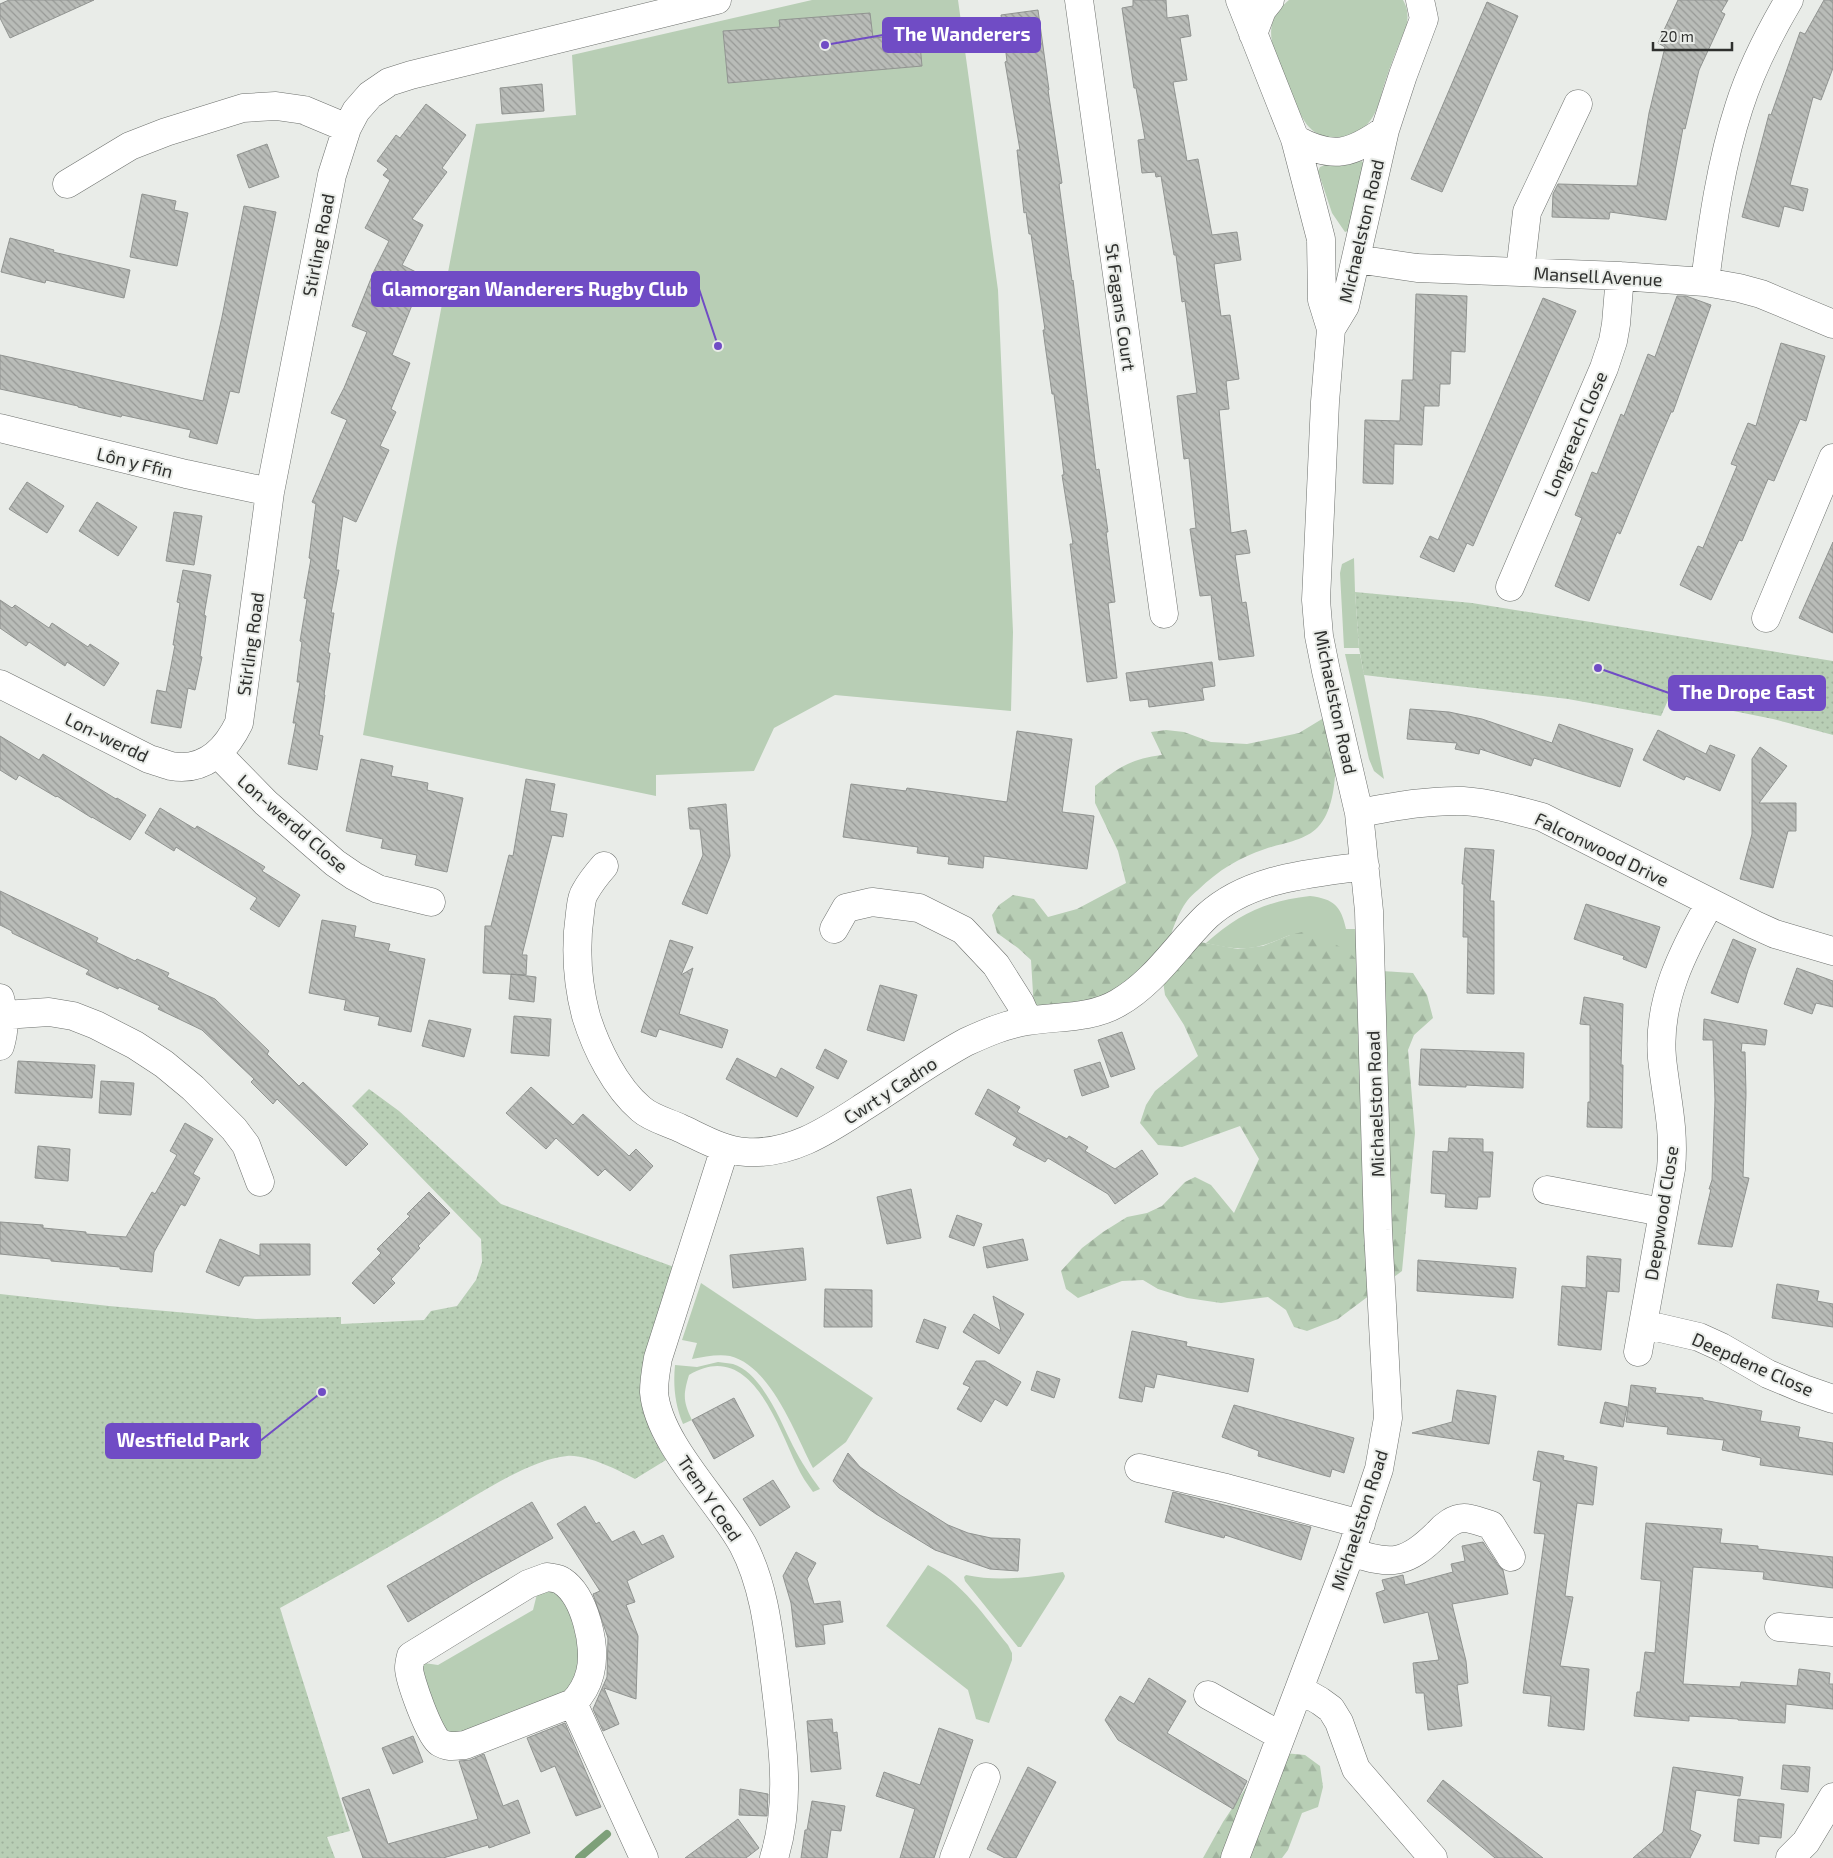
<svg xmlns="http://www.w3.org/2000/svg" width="1833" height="1858" viewBox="0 0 1833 1858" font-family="'Exo 2',sans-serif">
  <defs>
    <pattern id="forest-firs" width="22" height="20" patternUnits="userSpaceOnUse" patternTransform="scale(1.25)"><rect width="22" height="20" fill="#b8ceb5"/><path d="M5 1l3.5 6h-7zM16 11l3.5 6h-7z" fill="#9eb19c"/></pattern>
    <pattern id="park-dots" width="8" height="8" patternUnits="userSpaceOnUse" patternTransform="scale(1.25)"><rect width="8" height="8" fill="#b8ceb5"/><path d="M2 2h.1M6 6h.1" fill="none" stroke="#9eb19c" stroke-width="1.8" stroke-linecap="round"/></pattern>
    <pattern id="building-back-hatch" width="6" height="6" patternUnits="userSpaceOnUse" patternTransform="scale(1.25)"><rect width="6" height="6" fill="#b9bcb8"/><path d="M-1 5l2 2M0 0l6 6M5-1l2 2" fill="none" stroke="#979996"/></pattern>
  </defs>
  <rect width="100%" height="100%" fill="#e9ece8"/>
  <path fill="#b8ceb5" d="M812,0H958L998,290L1013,632L1011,711L835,695L774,728L754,771L656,775V796L363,735L396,548L476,124L576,115L572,55Z
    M1289,0H1403C1408,8 1408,16 1407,25C1399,44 1391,63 1385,82C1381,94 1378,111 1370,121C1356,139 1326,145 1309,127C1298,116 1278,64 1273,47C1271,39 1270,29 1273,21C1275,13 1283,5 1289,0Z
    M1362,161L1363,163L1351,230L1345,232L1332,213L1318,171L1320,167L1325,165H1340Z
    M1354,558L1355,592L1359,648H1344L1340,573L1342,564Z
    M1345,654H1360L1384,779L1374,771L1369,759Z
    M1310,896C1334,899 1341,906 1346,929H1356L1358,961L1290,935C1255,950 1243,952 1206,943C1239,914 1266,901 1310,896Z
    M701,1283L873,1398L846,1442L813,1468C795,1434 771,1366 730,1356C717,1354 704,1357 692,1359L697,1343L682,1340Z
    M718,1362C723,1363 729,1363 733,1364C762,1373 781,1422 793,1446C801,1462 810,1475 820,1489L813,1492C807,1484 801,1475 797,1466C777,1424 750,1338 689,1375C683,1395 683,1401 692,1420L683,1424C675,1405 673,1386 675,1365L697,1367Z
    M928,1565C962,1582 985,1617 1008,1645L1012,1653V1660L989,1723L976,1719L968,1690L886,1626Z
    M1063,1572L1065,1576L1064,1579L1021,1647H1018L965,1581L964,1577L966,1575C999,1582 1031,1577 1063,1572Z
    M546,1590L556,1592L564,1597L581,1634L580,1671L565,1694L458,1735L443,1730L422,1678L424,1663L438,1665L533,1610L537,1594Z"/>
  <path fill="url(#forest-firs)" d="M1322,719L1333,724C1337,753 1339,805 1318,827C1305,841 1282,843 1265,849C1238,858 1219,870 1198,890C1194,893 1190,897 1187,901C1178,913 1171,932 1168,946L1200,942L1238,949L1263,946L1290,935L1310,930L1349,952L1366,970L1413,973L1427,995L1433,1018L1414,1035L1408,1050L1415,1133L1402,1271L1338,1319L1307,1331L1294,1327L1286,1310L1268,1297L1221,1303L1187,1298L1158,1289L1143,1280L1122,1281L1078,1298L1066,1289L1061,1271L1082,1248L1103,1232L1127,1217L1147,1213L1162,1206L1185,1182L1195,1177L1211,1185L1234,1213L1259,1159L1240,1126L1182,1147L1158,1145L1140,1123L1146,1105L1155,1091L1198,1056L1184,1025L1165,995L1163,981L1103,1015L1034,1010L1031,960L1018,948L997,933L992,915L999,905L1013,895L1034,899L1048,917L1077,909L1126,883L1118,851L1095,803V786C1119,767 1131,759 1162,755L1151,732L1166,730L1184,732L1211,742L1247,744L1299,733Z
    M1284,1753L1305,1755L1320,1766L1323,1787L1318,1807L1302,1813L1288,1850L1282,1858H1203L1223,1822L1261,1765Z"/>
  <path fill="url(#park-dots)" d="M1355,592L1472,603L1833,661V735L1773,719L1669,698L1661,716L1568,699L1364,675L1359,648Z
    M369,1089L399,1111L501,1204L674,1267L644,1411L653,1438L666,1460L635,1479C618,1470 586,1454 567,1456C527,1460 473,1498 438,1518C386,1549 333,1579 280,1608L350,1831L327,1837L335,1858H0V1294L109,1306L256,1319L341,1317V1324L424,1320L431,1311L457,1306L476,1280L482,1262L481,1239L352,1106Z"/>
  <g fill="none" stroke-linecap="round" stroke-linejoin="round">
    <path stroke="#7da079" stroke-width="8" d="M579,1858L607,1834"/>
  </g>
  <path fill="url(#building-back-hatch)" stroke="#919491" d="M9,0H94L10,38L0,18V4Z
    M1133,0H1166L1167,18L1188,15L1191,36L1180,38L1187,80L1173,82L1187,161L1198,159L1212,235L1237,232L1241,260L1214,264L1221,316L1230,315L1239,379L1226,381L1229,409L1219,410L1231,533L1246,530L1250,553L1235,555L1242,603L1246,602L1254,656L1219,660L1211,595L1200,596L1190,529L1196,528L1189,458L1184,459L1177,396L1197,393L1185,301L1182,302L1176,255H1174L1161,176L1156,177L1155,172L1142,173L1138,140L1145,139L1136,88H1134L1122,8L1133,6Z
    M1678,0H1728L1721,12L1725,14L1699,70L1685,129L1683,128L1666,220L1610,212L1609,219L1552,217L1553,194L1558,184L1637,186L1649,113L1665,47L1658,43Z
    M1824,0H1833V68L1821,100L1813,97L1790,185L1808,189L1803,211L1784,206L1779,227L1742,217L1769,114L1771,115L1800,32L1805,34Z
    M1487,2L1518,16L1442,192L1411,179Z
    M1038,10L1049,90H1048L1062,183L1059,184L1072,281L1073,280L1096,470L1099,469L1108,532H1106L1115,602L1108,603L1117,678L1087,682L1070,544H1073L1062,475H1064L1054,394H1052L1043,330H1045L1031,234H1029L1026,212L1024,213L1017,150H1020L1005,62L1007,61L1001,15Z
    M870,13L873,38L919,34L922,66L728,83L723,31L780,27L779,20Z
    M542,84L544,111L502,114L500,88Z
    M426,104L466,135L442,168L447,172L412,219L423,225L402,265L430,279L418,302L414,300L392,355L410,363L391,409L396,412L380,446L389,450L356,522L343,516L336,570H339L331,613H334L328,653H330L324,695H325L319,735L323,736L317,770L288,764L296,723H293L300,682H297L302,642L300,641L307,599L304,598L311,559L309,558L316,504L312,502L347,420L331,413L344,388L367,332L352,326L374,271L389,241L365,228L390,180L383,175L388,169L377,161L396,135L400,138Z
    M267,144L279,177L249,188L237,155Z
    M142,194L176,201L174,210L188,213L177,266L130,257Z
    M244,206L276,212L239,393L230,391L217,444L189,437L191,430L122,415L121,417L78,407V406L0,389V355L203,401L222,317Z
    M10,238L54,250L53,252L130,270L124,298L46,280L45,283L1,272Z
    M1416,294L1467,296L1465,352L1451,351L1450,384H1440L1439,406H1424L1422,445L1394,444L1393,484L1363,483L1365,420L1400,421L1402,380H1413Z
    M1677,296H1686L1711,305L1673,412H1671L1620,534L1617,532L1589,601L1555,586L1582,518L1575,515L1592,472L1597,474L1621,414L1624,416L1648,354L1655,357Z
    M1543,298L1576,311L1473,546L1467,543L1454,572L1420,557L1430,536L1438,540Z
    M1781,343L1825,356L1806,421L1800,419L1774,481L1768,479L1742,541L1739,540L1711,600L1680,585L1698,546L1703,548L1737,466L1731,464L1748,423L1756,426Z
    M27,482L64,506L47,533L9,509Z
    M97,502L137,527L118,556L79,531Z
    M174,512L202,516L194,565L166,561Z
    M1833,542V633L1799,618Z
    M183,570L211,575L204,615L206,616L200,656L202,657L195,690L188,688L181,728L151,723L157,690L166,692L175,645H173L180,603L177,602Z
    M0,600L12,608L15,605L49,628L52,623L88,647L90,644L119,663L104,686L67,662L65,666L29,642L26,646L0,628Z
    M1212,662L1215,686L1202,688L1204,700L1149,707L1148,699L1130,701L1126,673Z
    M1410,709L1449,712L1482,719L1552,743L1559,724L1633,749L1620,787L1534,758L1531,766L1480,749L1479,754L1455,749L1457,743L1407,739Z
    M1658,730L1706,754L1710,745L1735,755L1720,791L1686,776L1684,780L1643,760Z
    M1017,731L1072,739L1062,812L1094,816L1087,869L984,856L983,868L948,864L949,857L917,853L918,847L843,837L851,784L906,791L907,788L1007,802Z
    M0,736L39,760L43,754L116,799L117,798L146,815L130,840L92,817V818L57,796L56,797L19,775L16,780L0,770Z
    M1760,747L1787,766L1759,803H1796V831H1788L1773,888L1740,879L1752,834V759Z
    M361,759L393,766L391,776L428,783L427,790L463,798L447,872L415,865L417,855L381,848L383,839L346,831Z
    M526,779L555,784L550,811L567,814L563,837L552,835L522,955H527L526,975L483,973L485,926H491L509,855L513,856Z
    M726,804L730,856L707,914L682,904L703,855L700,829H690L688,808Z
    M160,808L195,829L197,826L236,849L265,867L262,871L300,895L279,927L250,909L257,898L176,847L174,851L145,833Z
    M1465,848L1494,850L1490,901H1494V994L1467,993L1468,937H1463L1464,884H1462Z
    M0,891L98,938L96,942L135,961L137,959L169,973L167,977L215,999L269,1051L267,1054L299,1086L303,1082L368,1144L346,1166L277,1099L273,1104L251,1082L254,1079L202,1030L158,1009L160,1006L119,987L118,989L86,974L89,970L12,933V931L0,925Z
    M1586,904L1660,927L1646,968L1623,959L1624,956L1574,939Z
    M322,920L356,926L354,937L390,944L388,951L425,959L411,1032L378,1025L380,1017L344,1010L346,1000L309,993Z
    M1733,939L1756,949L1748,970L1738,1003L1711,993Z
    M670,940L693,947L681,975L693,968L679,1014L728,1030L722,1048L659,1029L656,1037L641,1032Z
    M1797,968L1833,981V1007L1816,1003L1812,1014L1784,1004Z
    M511,974L536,977L534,1002L509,999Z
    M880,985L917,995L904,1041L867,1030Z
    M1584,997L1623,1004L1621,1065H1623L1622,1128L1587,1127L1588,1102H1590V1025L1580,1024Z
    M514,1016L551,1019L549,1056L511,1053Z
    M1704,1019L1767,1030L1765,1045L1742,1043L1741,1052H1745L1746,1094L1743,1177L1749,1178L1732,1247L1698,1244L1711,1189H1709L1712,1180L1715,1100L1713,1040H1703Z
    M429,1020L471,1029L464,1057L422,1046Z
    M1122,1032L1135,1069L1111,1077L1098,1040Z
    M825,1049L847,1061L838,1079L816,1068Z
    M1421,1049L1524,1053L1523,1088L1466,1085V1087L1419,1085Z
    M737,1058L776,1078L781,1068L814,1087L797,1117L726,1079Z
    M18,1061L95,1065L92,1098L15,1093Z
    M1100,1062L1109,1087L1082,1096L1074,1070Z
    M101,1081L134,1083L131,1115L99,1113Z
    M531,1087L573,1125L583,1114L629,1156L636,1149L653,1166L630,1191L605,1169L598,1176L556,1138L546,1149L506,1113Z
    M988,1089L1020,1107L1017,1112L1067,1139L1069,1136L1088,1147L1085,1151L1115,1169L1142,1150L1158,1174L1115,1204L1108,1194L1048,1158L1045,1162L1013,1145L1017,1138L975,1114Z
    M185,1123L213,1139L193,1174L200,1178L185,1206L181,1204L154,1252L152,1272L120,1269V1267L51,1261V1259L0,1254V1222L43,1225V1228L86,1232V1234L126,1237L152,1192L155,1194L177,1155L170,1151Z
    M1449,1138L1483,1139V1152H1493L1490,1197H1478L1477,1209L1445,1207L1446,1194L1431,1193L1433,1151L1448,1152Z
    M38,1146L70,1149L68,1181L35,1178Z
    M911,1189L921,1238L887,1244L877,1197Z
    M429,1192L450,1213L418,1246L420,1248L391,1279L395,1283L374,1304L352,1283L381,1253L377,1249L410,1216L407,1214Z
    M957,1215L982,1224L974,1246L949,1237Z
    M220,1239L260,1256V1244H310V1275L244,1276L239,1286L206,1272Z
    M1023,1239L1028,1260L987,1268L983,1247Z
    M803,1248L806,1280L733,1288L730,1255Z
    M1587,1256L1621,1259L1619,1292L1607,1291L1601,1350L1558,1345L1562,1286L1586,1288Z
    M1418,1260L1516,1268L1513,1298L1417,1291Z
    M1777,1284L1819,1291L1817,1301L1833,1304V1327L1772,1318Z
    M825,1289L872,1290V1327H824Z
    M993,1296L1024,1314L999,1354L963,1332L974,1314L1001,1331Z
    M924,1319L946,1327L938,1349L916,1342Z
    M1132,1331L1187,1342L1186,1346L1254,1359L1248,1392L1157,1374L1154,1388L1145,1386L1142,1402L1119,1398Z
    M976,1361H985L1021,1382L1007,1406L995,1399L981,1422L957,1409L970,1387L963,1384Z
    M1037,1371L1060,1379L1054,1398L1031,1390Z
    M1631,1385L1656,1388L1655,1393L1703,1398V1400L1762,1411L1760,1421L1800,1427L1798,1437L1833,1443V1475L1760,1465L1761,1458L1722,1450L1724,1440L1667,1434L1668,1427L1626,1422Z
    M1457,1390L1496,1396L1489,1444L1412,1433L1452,1422Z
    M734,1398L754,1436L714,1459L692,1420Z
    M1605,1402L1627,1407L1623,1427L1600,1423Z
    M1234,1405L1354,1438L1344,1473L1332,1469L1330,1477L1309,1471L1258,1456L1259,1451L1222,1437Z
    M1538,1451L1564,1456L1563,1460L1597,1467L1593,1505L1577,1503L1565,1596L1573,1597L1560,1666L1589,1669L1584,1730L1548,1726L1551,1696L1523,1693L1545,1534L1534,1533L1541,1482L1533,1480Z
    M848,1453L860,1467L900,1495L948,1525L968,1533L991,1538L1020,1539L1018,1571L990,1569L935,1550L876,1514L839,1488L833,1481Z
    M773,1480L790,1507L760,1526L743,1499Z
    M1173,1492L1311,1527L1301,1560L1225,1535L1224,1538L1165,1522Z
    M532,1502L553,1538L474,1582L408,1622L387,1586Z
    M585,1506L596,1524L599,1522L612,1542L634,1531L642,1545L663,1535L674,1557L627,1581L635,1602L626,1605L638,1636L636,1699L604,1688L619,1724L603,1731L593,1709L607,1677L608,1638L593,1594L600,1591L557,1524Z
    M1646,1523L1722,1529L1720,1543L1758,1546V1549L1833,1557V1588L1763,1579L1764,1572L1693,1567L1683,1684L1740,1687L1741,1682L1797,1686L1799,1669L1830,1673L1829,1684H1833V1709L1786,1704L1785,1723L1738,1720V1719L1689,1716V1721L1634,1716L1637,1692H1640L1645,1652L1655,1653L1661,1581L1641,1579Z
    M1483,1542L1498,1565L1503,1570L1508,1594L1452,1604L1466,1661L1468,1683L1457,1685L1462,1726L1428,1730L1424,1693H1416L1413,1663L1439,1660L1428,1612L1384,1623L1376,1593L1385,1590L1382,1580L1403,1575L1405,1585L1453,1572L1451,1564L1465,1561L1462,1546Z
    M796,1552L816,1563L807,1579L814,1604L840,1601L843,1622L823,1625L825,1644L796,1647L791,1603L783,1576Z
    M1149,1678L1186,1701L1167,1733L1247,1781L1233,1809L1118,1740L1105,1720L1120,1696L1134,1704Z
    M832,1719L833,1733L837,1732L841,1769L811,1772L807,1721Z
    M565,1723L601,1807L576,1816L555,1766L541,1772L527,1738Z
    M939,1728L973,1740L934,1858H900L915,1809L876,1796L884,1772L920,1785Z
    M413,1736L423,1762L393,1774L382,1748Z
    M484,1754L503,1806L518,1800L530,1833L489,1848L488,1845L443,1858H363L342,1798L369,1789L388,1844L478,1819L459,1761L470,1760Z
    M1783,1765L1810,1767L1808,1792L1781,1789Z
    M1028,1767L1056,1782L1016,1858H1005L987,1849Z
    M1673,1767L1743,1777L1740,1796L1696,1790L1690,1830L1701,1835L1690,1858H1633L1663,1832Z
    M1443,1780L1486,1814L1543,1858H1495L1427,1801Z
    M740,1789L768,1794L767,1816L739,1815Z
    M1738,1799L1784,1804L1781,1838L1759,1836V1844L1734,1841Z
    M812,1801L845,1806L841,1831L831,1830L827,1858H801L805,1830H807Z
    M738,1819L759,1848L746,1858H685Z"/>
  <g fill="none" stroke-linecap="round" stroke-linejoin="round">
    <defs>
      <path id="minor" d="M1079,0L1164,614
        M1253,34L1262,10L1270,0
        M1295,139C1333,160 1351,154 1385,130
        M67,184L130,146L166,132L243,108L276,106L304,110L347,128
        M1356,259L1417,268L1620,276L1705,282L1739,288L1761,294L1833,324
        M1520,272L1527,212L1578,104
        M1705,282C1712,225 1721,162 1739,107C1751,69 1769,34 1789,0
        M1331,329L1345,306L1385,130L1403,75L1424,19L1420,0
        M0,428L186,474L270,492
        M1510,587L1604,368L1613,341L1616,324L1620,276
        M1766,618L1833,458
        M0,684L149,759C156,761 164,764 171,766C204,772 226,750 239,723L270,492L332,175L347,128L356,111L370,95L389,82L411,75L717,0
        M218,754L266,803L335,863L354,876L378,889L431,902
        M1359,813C1393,807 1428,800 1463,801C1490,803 1516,810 1542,817L1755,925L1775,934L1833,951
        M604,866C597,874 590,883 585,892C581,898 581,906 580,913C575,948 577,982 586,1016C596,1048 615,1087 641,1109C651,1118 667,1122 680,1128C700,1137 723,1151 746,1152C792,1155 828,1130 865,1106C898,1085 931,1061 966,1042C986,1033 1006,1024 1028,1021C1057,1016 1091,1019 1118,1003C1155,982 1177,945 1207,916C1250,877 1310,874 1365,866
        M834,929L846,908L872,902L919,908L963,930L996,965L1020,1003L1028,1021
        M0,998C5,1015 5,1030 0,1046
        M4,1015L49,1012L73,1016L96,1025L135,1045L164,1064L193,1088L234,1129L246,1145L260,1182
        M725,1148L658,1358C656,1369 654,1381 654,1392C658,1443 719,1501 743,1545C765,1587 769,1635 775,1681C782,1741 792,1800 774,1858
        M1547,1190L1662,1212
        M1643,1324L1699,1337L1721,1347L1768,1374L1804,1389L1833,1399
        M1638,1352L1671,1169C1675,1129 1666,1097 1662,1058C1657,1001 1683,951 1710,903
        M1139,1468L1226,1488L1361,1524
        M1351,1552C1392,1566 1407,1564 1438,1533C1444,1526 1454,1518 1464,1518C1472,1518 1483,1523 1491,1525L1511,1557
        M547,1577C552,1578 558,1578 562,1581C585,1596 597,1647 590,1673C587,1685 581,1695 573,1703L465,1745C455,1746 448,1748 439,1742C430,1737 409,1679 409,1668C409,1664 410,1660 411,1656L528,1584Z
        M1779,1627L1833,1632
        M1299,1689L1320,1701L1331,1709L1339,1722L1356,1769L1433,1858
        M1208,1695L1281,1736
        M573,1703L644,1858
        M954,1858L986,1777
        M1235,1858L1351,1552L1379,1469L1388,1418L1378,1230L1369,911L1359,813L1326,671L1319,636L1316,600L1325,402L1331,329L1322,300L1321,239L1295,139L1240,0
        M1790,1858L1806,1842L1833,1797"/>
    </defs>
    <use href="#minor" stroke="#6d706d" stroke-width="29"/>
    <use href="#minor" stroke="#fff" stroke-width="28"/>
  </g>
  <g text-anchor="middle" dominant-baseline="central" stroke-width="4" stroke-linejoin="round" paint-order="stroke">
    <g font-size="18" fill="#2f302e" stroke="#e9ece8">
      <text transform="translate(1361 231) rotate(-77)">Michaelston Road</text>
      <text transform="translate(318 245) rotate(-79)">Stirling Road</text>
      <text transform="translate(1598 276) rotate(3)">Mansell Avenue</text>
      <text transform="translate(1121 307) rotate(82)">St Fagans Court</text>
      <text transform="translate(1575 434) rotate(-67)">Longreach Close</text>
      <text transform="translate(135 462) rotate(14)">Lôn y Ffin</text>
      <text transform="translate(250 644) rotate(-82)">Stirling Road</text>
      <text transform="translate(1336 702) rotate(78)">Michaelston Road</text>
      <text transform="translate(107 737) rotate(26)">Lon-werdd</text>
      <text transform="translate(293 823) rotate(41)">Lon-werdd Close</text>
      <text transform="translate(1602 849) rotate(26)">Falconwood Drive</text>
      <text transform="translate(890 1090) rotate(-33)">Cwrt y Cadno</text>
      <text transform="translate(1375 1104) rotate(-92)">Michaelston Road</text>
      <text transform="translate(1661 1213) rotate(-81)">Deepwood Close</text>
      <text transform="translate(1753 1364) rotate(24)">Deepdene Close</text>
      <text transform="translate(710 1498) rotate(56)">Trem Y Coed</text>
      <text transform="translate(1359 1520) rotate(-72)">Michaelston Road</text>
    </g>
  </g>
  <path fill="none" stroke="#704cc5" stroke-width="2" d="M825 45L883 35M718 346L699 289M1598 668L1669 693M322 1392L260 1441"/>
  <g fill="#704cc5" stroke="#e9ece8" stroke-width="2">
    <circle cx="825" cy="45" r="5"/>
    <circle cx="718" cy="346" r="5"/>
    <circle cx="1598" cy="668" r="5"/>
    <circle cx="322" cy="1392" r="5"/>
  </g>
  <g fill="#704cc5" stroke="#704cc5" stroke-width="2">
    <rect x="883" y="18" width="157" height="34" rx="5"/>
    <rect x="372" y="272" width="327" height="34" rx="5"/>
    <rect x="1669" y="676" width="156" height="34" rx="5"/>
    <rect x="106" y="1424" width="154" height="34" rx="5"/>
  </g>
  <g font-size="19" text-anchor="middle" font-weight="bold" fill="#fff">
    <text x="962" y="41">The Wanderers</text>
    <text x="535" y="296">Glamorgan Wanderers Rugby Club</text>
    <text x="1747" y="699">The Drope East</text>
    <text x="183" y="1447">Westfield Park</text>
  </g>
  <path d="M1653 42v8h79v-8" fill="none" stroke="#2f302e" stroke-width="2.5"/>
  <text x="1660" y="42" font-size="15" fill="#2f302e" stroke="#e9ece8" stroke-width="4" paint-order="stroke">20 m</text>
</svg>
